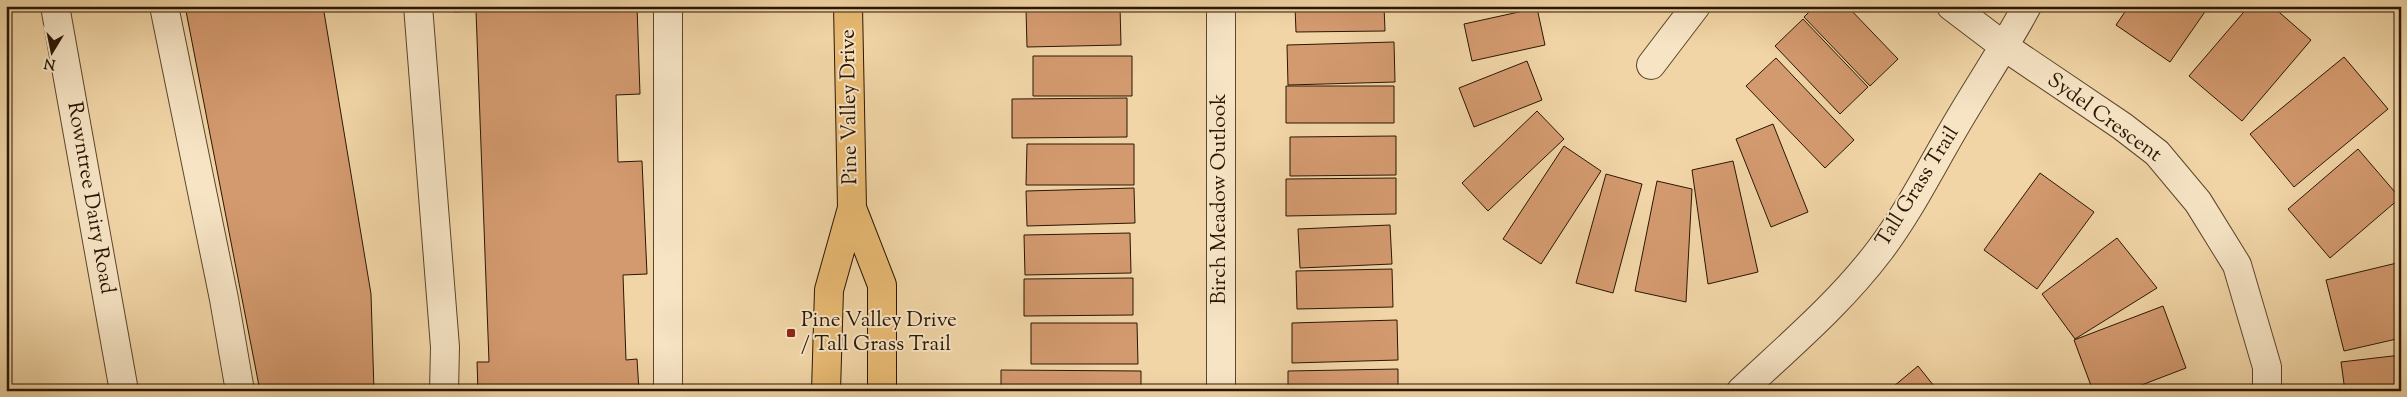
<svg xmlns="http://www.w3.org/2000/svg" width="2407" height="397" viewBox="0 0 2407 397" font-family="'Sorts Mill Goudy',serif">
  <rect width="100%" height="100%" fill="#f1d5a6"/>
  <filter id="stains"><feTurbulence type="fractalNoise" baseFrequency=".004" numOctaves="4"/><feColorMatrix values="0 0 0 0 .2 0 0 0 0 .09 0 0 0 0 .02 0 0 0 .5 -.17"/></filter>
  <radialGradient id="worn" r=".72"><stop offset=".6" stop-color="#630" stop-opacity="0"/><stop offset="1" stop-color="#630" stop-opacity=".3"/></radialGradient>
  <path fill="#d49a6f" stroke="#2a1603" d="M185,6H323L371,294L374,391H260Z
    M453,6H637L640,94L616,95L618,162L642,161L647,274L623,275L626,360L637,359L639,391H478L477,362H489L476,11L454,12Z
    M1295,6H1384L1385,31L1296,32Z
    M1523,6H1567V9Z
    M1815,6H1847L1898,59L1870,86L1804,17Z
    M2129,6H2209L2170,62L2116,25Z
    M2249,6H2272L2311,40L2242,121L2189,76Z
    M1120,7L1121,45L1027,47L1026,9Z
    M1537,8L1545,45L1472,61L1464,24Z
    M1803,19L1868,87L1840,114L1775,46Z
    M1394,42L1395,82L1288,85L1287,45Z
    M1033,56H1132V96H1033Z
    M2344,57L2388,109L2294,187L2250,134Z
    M1776,58L1854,140L1825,168L1746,86Z
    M1527,61L1542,100L1474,127L1459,88Z
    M1286,86H1394V123H1286Z
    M1127,98V137L1012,138V99Z
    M1537,111L1564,139L1488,211L1462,183Z
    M1773,124L1808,212L1771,227L1736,139Z
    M1396,136V175L1290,176V137Z
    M1027,144H1134V185H1026Z
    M1564,146L1601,171L1541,264L1503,239Z
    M2358,149L2400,198L2330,258L2288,209Z
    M1733,161L1758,272L1708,284L1692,170Z
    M2040,173L2094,212L2037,289L1984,250Z
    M1606,174L1642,184L1613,293L1576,283Z
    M1396,178V214L1286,216V179Z
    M1657,181L1692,189L1686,302L1635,291Z
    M1134,188L1135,223L1027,226L1026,191Z
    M1390,225L1392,264L1300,268L1298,229Z
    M1130,233L1131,273L1025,275L1024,235Z
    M2117,238L2157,288L2075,339L2042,294Z
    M2401,262V338L2344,351L2326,280Z
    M1392,269L1393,307L1297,309L1296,271Z
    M1133,278V315L1024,316V279Z
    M2163,306L2186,368L2126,391H2093L2074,340Z
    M1397,320L1398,360L1292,363V323Z
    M1031,323H1137L1138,364H1031Z
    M2401,355V391H2345L2341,362Z
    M1918,366L1938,391H1888Z
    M1398,369V391H1288V371Z
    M1001,370L1141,371V391H1001Z"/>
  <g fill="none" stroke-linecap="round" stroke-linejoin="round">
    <defs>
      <path id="minor" d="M55,6L124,391
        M164,6L224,299L240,391
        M418,6L445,347L444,391
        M1221,6V391
        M1951,6L2005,47L2122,126L2157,153L2198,202L2237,265L2267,367V391
        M1651,65L1696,6
        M668,391V6
        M1741,391C1789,346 1840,303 1880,250C1908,213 1929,171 1953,130C1977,88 2004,49 2027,6"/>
      <path id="major" d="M852,208L882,285V391
        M826,391L829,290L852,208L848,6"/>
    </defs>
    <use href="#minor" stroke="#5c462c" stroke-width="30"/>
    <use href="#major" stroke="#2a1603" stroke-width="30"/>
    <use href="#minor" stroke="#f6e4c5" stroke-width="28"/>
    <use href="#major" stroke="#e8ba73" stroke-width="28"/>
  </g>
  <rect fill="#8f2418" stroke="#f6e4c5" stroke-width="2" x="786" y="328" width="10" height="10" rx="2.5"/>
  <g text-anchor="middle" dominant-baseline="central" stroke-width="4" stroke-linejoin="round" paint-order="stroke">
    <g font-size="21" fill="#2a1603" stroke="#f6e4c5">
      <text transform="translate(850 107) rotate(-91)">Pine Valley Drive</text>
      <text transform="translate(2104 118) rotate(36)">Sydel Crescent</text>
      <text transform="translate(1918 187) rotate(-58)">Tall Grass Trail</text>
      <text transform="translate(90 198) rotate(80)">Rowntree Dairy Road</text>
      <text transform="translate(1220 199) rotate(-90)">Birch Meadow Outlook</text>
    </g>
    <g font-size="21" fill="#2a1603" stroke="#f6e4c5" text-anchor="start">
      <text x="801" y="321">Pine Valley Drive<tspan x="801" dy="24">/ Tall Grass Trail</tspan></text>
    </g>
  </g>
  <rect width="2407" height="397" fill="none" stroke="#f1d5a6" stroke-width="25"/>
  <rect x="8" y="8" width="2392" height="382" fill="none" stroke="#2a1603" stroke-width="2.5"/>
  <rect x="12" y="12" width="2382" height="372" fill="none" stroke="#2a1603"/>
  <g transform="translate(52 52) rotate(190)" stroke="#f6e4c5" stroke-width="4" paint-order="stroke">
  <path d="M0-4L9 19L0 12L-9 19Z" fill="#2a1603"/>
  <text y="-8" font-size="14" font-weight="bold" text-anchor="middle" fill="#2a1603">N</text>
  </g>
  <rect width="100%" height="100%" filter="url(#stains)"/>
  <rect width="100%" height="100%" fill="url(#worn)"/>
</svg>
